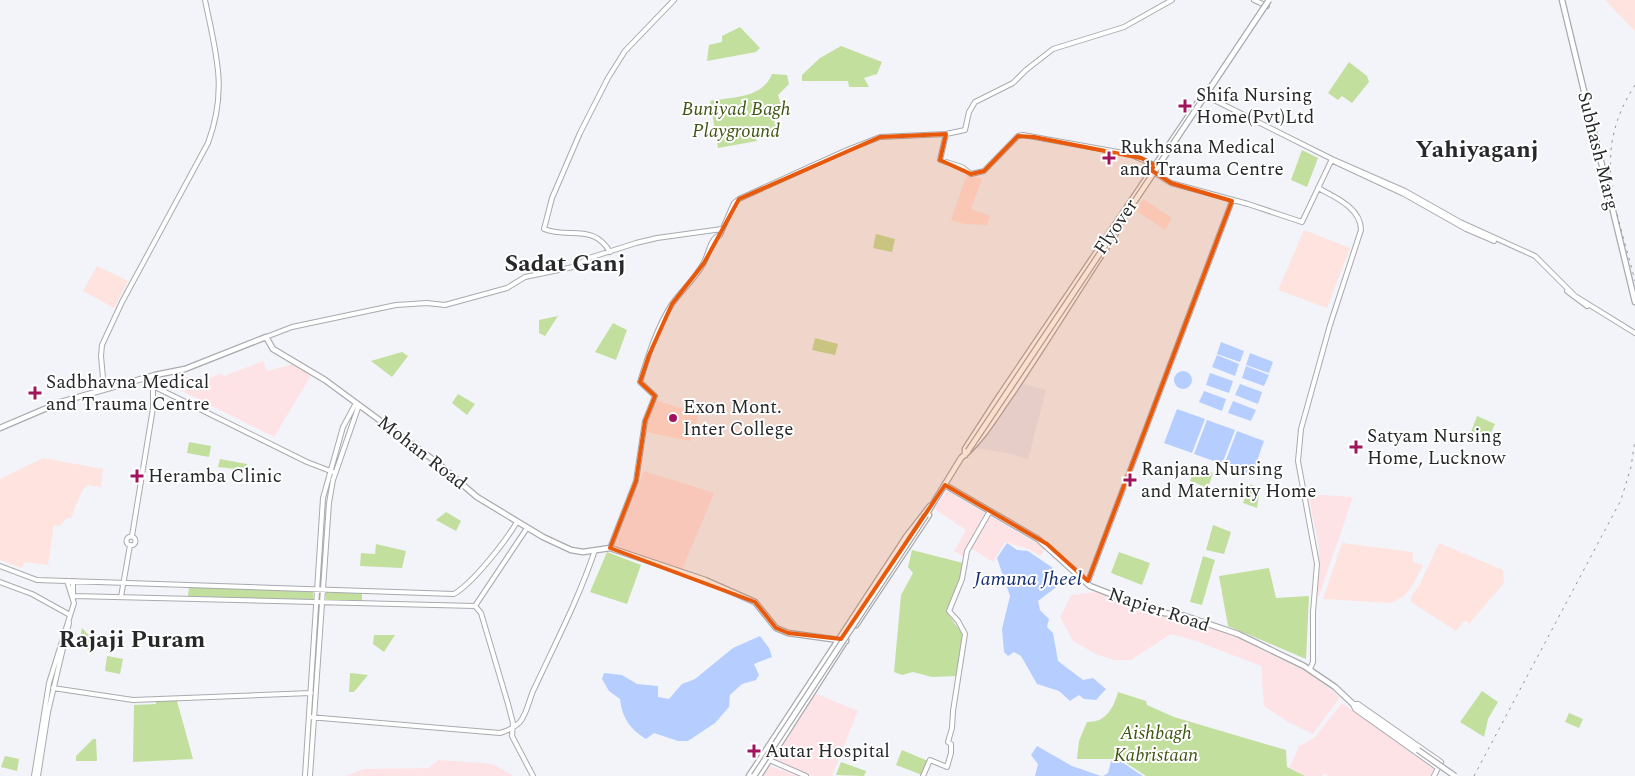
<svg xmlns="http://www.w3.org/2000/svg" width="1635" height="776" viewBox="0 0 1635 776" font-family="Spectral,serif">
  <rect width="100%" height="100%" fill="#f2f4fa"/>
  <path fill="#e6eaf7" d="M1020,383L1046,390L1028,459L1007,453L976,448Z"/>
  <path fill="#fee3e6" d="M263,361L267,371L293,364L312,374L274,437L168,384V378L190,377L191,382L197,380L199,383L221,373L224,376Z
    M644,471L714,493L682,570L614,547Z
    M947,491L1045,548L1041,556L1026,548L1005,542L993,562L971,548L964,557L954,551L966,530L934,509Z
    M1308,494L1353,497L1319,596H1316L1319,547Z
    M1098,592L1154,614L1185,618L1209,625L1276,653L1307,671L1340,697L1313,734L1288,722L1264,706L1261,666L1196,641L1171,634L1131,660H1114L1098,655L1073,641L1060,617L1071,595Z
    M814,693L858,711L832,776H812L771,760Z
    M1342,703L1435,769L1432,776H1328L1324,773L1322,776H1305L1289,768L1299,746L1315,737Z
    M439,760L485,763L494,765L514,776H346L363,769L428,768Z
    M768,765L797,776H760Z"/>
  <path fill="#fee3df" d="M1605,0H1635V31Z
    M967,174L982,179L971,209L990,216L987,225L964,224L951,220Z
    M1143,199L1172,218L1165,230L1136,211Z
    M1304,230L1350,248L1327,308L1278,290Z
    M97,266L128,281L114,308L83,291Z
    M655,400L699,414L690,441L646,432L647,422Z
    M43,458L103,469L101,487L88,485L82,491L71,518H67L60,526L54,525L48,565L25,562L22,568L0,560V479Z
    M1342,543L1413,552V562L1423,565L1413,585L1403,597L1391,603L1323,599Z
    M1439,543L1503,570L1504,583L1469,624L1465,620L1456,631L1411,602V597L1420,584Z"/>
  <path fill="#c2df9e" d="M740,27L760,48L756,52L707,61L709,45L722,42V36Z
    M841,46L882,62L877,74L864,78L869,87H849L848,81H802V75L820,58Z
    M1349,62L1367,76L1369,82L1352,103L1342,96L1338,100L1328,93Z
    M772,74L787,75L789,84L778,95L784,114L777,115L781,128L753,134L757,141L718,148L710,101C732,97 762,99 772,74Z
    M1302,150L1318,158L1307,187L1291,180Z
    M876,234L895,239L892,252L873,248Z
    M558,316L545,336L539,333V320Z
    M613,323L627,330L616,360L595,352Z
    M815,338L838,344L835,355L812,350Z
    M402,352L408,356L392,377L371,361Z
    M458,394L475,404L467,415L452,403Z
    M1477,416L1495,424L1488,439L1471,432Z
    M189,442L211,446L209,457L187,453Z
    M220,459L247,464L245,470L218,467Z
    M1196,466L1213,473L1208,488L1190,481Z
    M1249,484L1260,488L1257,508L1243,503Z
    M446,512L461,521L456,531L436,520Z
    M1213,525L1231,532L1224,554L1206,550Z
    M376,544L406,551L402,568L360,566L361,553L375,554Z
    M912,550L963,563L961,577L946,611L963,635L957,676L932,677L913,672L902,675L894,672L901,595L913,573L908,567Z
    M607,552L641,565L627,604L590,592Z
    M1119,552L1150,563L1142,585L1111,573Z
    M1203,556L1215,560L1202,605L1190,602Z
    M1269,568L1276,598L1309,596L1306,659L1228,626L1219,576Z
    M189,587L313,591V600L188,596Z
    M326,592L362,593V601L326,600Z
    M82,628L97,644L95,651L78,647Z
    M374,635H395L384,652L373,644Z
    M107,656L123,659L120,674L105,671Z
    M350,673L368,675L354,692H349Z
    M1482,691L1498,702L1488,719L1484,737L1460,722Z
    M1118,692L1146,701L1147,705L1174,717L1286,750L1287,767L1305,776H1146L1120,759H1077L1079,741L1087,722C1106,723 1114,707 1118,692Z
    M156,701H177L193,759L133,762L134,705L156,704Z
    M1569,713L1583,719L1579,728L1565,722Z
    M93,739H96L97,761H76V756Z
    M902,750L928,761L922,775L896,765Z
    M5,756L19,759L17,771L1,767Z
    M841,762L866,771L864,776L836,775Z"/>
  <path fill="#b6ceff" d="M1221,342L1244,351L1240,362L1217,354Z
    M1250,353L1273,362L1269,373L1246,365Z
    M1217,355L1239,364L1235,376L1212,367Z
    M1246,366L1269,375L1264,386L1242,378Z
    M1174 380a9 9 0 1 1 18 0a9 9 0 1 1-18 0Z
    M1210,373L1233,381L1229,393L1206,385Z
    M1240,384L1262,392L1258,404L1235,395Z
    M1204,391L1226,399L1222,411L1199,402Z
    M1233,401L1256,410L1251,421L1228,413Z
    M1177,409L1205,419L1192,453L1164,443Z
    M1207,420L1235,430L1222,464L1194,454Z
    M1237,431L1264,441L1252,475L1224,465Z
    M1007,543L1017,550L1028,551L1053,568V578L1059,585L1038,601L1040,610L1049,619L1047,627L1053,633L1058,661L1083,680L1093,678L1106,689L1096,700L1084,699L1079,695L1070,701L1059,691L1037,684L1021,656L1014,652L1008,656L1004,652L1002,629L1010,596L997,558Z
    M760,636L769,648L772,657L754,664L759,675L756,680L742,684L730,695L729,707L715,723L688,741H678L654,733L646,739C630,729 622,718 620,699L609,691L602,679L604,673L622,675L637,684L658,686V697L669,699L682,684L695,679L733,648Z
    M1037,746L1072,766L1101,776H1035L1038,764L1031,755Z
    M1117,760C1127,764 1134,771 1143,776H1103L1108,773L1111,761Z"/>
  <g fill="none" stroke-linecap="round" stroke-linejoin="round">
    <defs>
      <path id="minor" d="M1254,0L1267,6
        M1204,95L1332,159L1405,191L1460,222L1535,256L1575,296L1635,333
        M946,134L940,160L962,167L971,174L984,171L1018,136L1023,135L1129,154L1157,166
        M1333,161L1404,194L1466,229L1494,241
        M1153,172L1171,183L1248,204L1302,222L1332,159
        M610,252C593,223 569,239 544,229L552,198L580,133L608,78L625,51L674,0
        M1567,291L1587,306
        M266,337L292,327L396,305L427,303L445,305L507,288L525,277L573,267L589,258L636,243L657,238L722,229
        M146,377L153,386L307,462L333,472
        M104,389L101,356L102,345L122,302L208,143C228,89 216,54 205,0
        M132,536L153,408V386
        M126.5 541a4.5 4.5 0 1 1 9 0a4.5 4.5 0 1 1-9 0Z
        M610,548L636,481L645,421L655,396L640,382C648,356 657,327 672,304C682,290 695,279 703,264C709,255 709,239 720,235L734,203L739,199L847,150L880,137L946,134L965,130L969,112L975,102L1013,83L1026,70L1053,49L1124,27L1172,0
        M0,566L37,580L454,594C473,583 505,542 517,522
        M73,581V596L475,606L481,613L508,704L513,723L512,736L533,776
        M0,582L32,594L70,615
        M1087,584L1232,201
        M121,597L130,545
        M475,606L527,528
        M1310,669L1313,662V612L1317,564L1298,461L1301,429L1330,325L1361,230C1361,208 1335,197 1318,188
        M53,688L133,700L311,693
        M1353,704H1358L1441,762L1434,776
        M1353,704L1355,709L1438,768
        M309,717L500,733C507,731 514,728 520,722C528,712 529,698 535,687C556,642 579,598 595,550
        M767,759L806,776
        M34,776L49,683L74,603L67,581
        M38,776L48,712L69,623
        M305,776L323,498L343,427L356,403
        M310,776L329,503L333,480L359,405
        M923,776L930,760L947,767L951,753V744L948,742L952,728L953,711L965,634L958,621L949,611L962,579L967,551L990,511"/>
      <path id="major" d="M1562,0L1635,302
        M0,428L61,402L155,375L185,369L266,337L273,349L325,380L435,461L477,497L543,537L571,550L583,552L610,548L705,580L755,602L776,628L788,633L846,641
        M965,455V449L998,398L1206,90
        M945,485L1038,539L1090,586L1157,612L1185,616L1238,634L1304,666L1335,687L1353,704L1418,750
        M926,515L961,458C982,441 996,416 1011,395C1047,342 1080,287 1116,233
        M856,625L929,515
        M749,776L906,537L930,506
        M759,776L846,640"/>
    </defs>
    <use href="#minor" stroke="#a8aaaf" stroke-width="6"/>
    <use href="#major" stroke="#a8aaaf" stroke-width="7"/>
    <use href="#minor" stroke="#fff" stroke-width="4"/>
    <use href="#major" stroke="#fff" stroke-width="4.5"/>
    <path stroke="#949599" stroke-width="1" stroke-dasharray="2.5 5" stroke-linecap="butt" d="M1635,85C1590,154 1617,209 1635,281
      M1474,776L1621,500L1631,467L1635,440"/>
    <defs>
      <path id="major-bridge" d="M968,451L1269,0
        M1418,750L1455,776
        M754,776L926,515"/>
    </defs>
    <use href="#major-bridge" stroke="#a8aaaf" stroke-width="7" stroke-linecap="butt"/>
    <use href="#major-bridge" stroke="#fff" stroke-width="4.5"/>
  </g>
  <path fill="#e8590c" fill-opacity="0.2" stroke="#e8590c" stroke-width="4" stroke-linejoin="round" d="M946,134L940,160L971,174L984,171L1018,136L1034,137L1141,158L1155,165L1151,170L1171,183L1232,201L1088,581L1047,544L945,485L841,639L788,633L776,628L755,602L610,548L636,481L645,421L655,396L640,382L649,355L672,304L704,263L739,199L880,137Z"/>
  <g fill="#a1145d" stroke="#fff" stroke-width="2">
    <path d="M1182.5 98.5h5v5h5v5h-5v5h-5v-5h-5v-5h5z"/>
    <path d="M1106.5 150.5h5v5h5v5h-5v5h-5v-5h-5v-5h5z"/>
    <path d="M32.5 385.5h5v5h5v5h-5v5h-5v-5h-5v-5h5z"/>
    <circle cx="673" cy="418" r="5"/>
    <path d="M1353.5 439.5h5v5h5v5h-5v5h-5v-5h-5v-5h5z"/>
    <path d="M134.5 468.5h5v5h5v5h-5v5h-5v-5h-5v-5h5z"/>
    <path d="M1127.5 472.5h5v5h5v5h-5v5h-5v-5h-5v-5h5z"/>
    <path d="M751.5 743.5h5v5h5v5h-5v5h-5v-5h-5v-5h5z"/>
  </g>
  <g text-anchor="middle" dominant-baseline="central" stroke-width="4" stroke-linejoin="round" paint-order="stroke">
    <g font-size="19" fill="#27282a" stroke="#fff" text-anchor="start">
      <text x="1196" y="95">Shifa Nursing<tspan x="1196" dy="22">Home(Pvt)Ltd</tspan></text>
      <text x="1120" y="147">Rukhsana Medical<tspan x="1120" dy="22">and Trauma Centre</tspan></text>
      <text x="46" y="382">Sadbhavna Medical<tspan x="46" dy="22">and Trauma Centre</tspan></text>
      <text x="683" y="407">Exon Mont.<tspan x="683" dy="22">Inter College</tspan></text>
      <text x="1367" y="436">Satyam Nursing<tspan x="1367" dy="22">Home, Lucknow</tspan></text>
      <text x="1141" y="469">Ranjana Nursing<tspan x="1141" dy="22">and Maternity Home</tspan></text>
      <text x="148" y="476">Heramba Clinic</text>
      <text x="765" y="751">Autar Hospital</text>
    </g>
    <g font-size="19" font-style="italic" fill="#3d5611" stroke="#fff">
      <text x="736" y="109">Buniyad Bagh<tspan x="736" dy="22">Playground</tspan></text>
      <text x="1156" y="733">Aishbagh<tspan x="1156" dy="22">Kabristaan</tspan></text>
    </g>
    <g font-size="19" fill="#27282a" stroke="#fff">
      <text transform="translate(1598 151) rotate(76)">Subhash Marg</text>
      <text transform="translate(1116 227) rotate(-56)">Flyover</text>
      <text transform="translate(422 453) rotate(38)">Mohan Road</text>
      <text transform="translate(1159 610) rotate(18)">Napier Road</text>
    </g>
    <g font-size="20" font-style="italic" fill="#132d71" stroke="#fff">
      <text x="1028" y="579">Jamuna Jheel</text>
    </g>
    <g font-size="24" font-weight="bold" fill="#27282a" stroke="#fff">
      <text x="1477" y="150">Yahiyaganj</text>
      <text x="565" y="264">Sadat Ganj</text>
      <text x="132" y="640">Rajaji Puram</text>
    </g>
  </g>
</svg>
